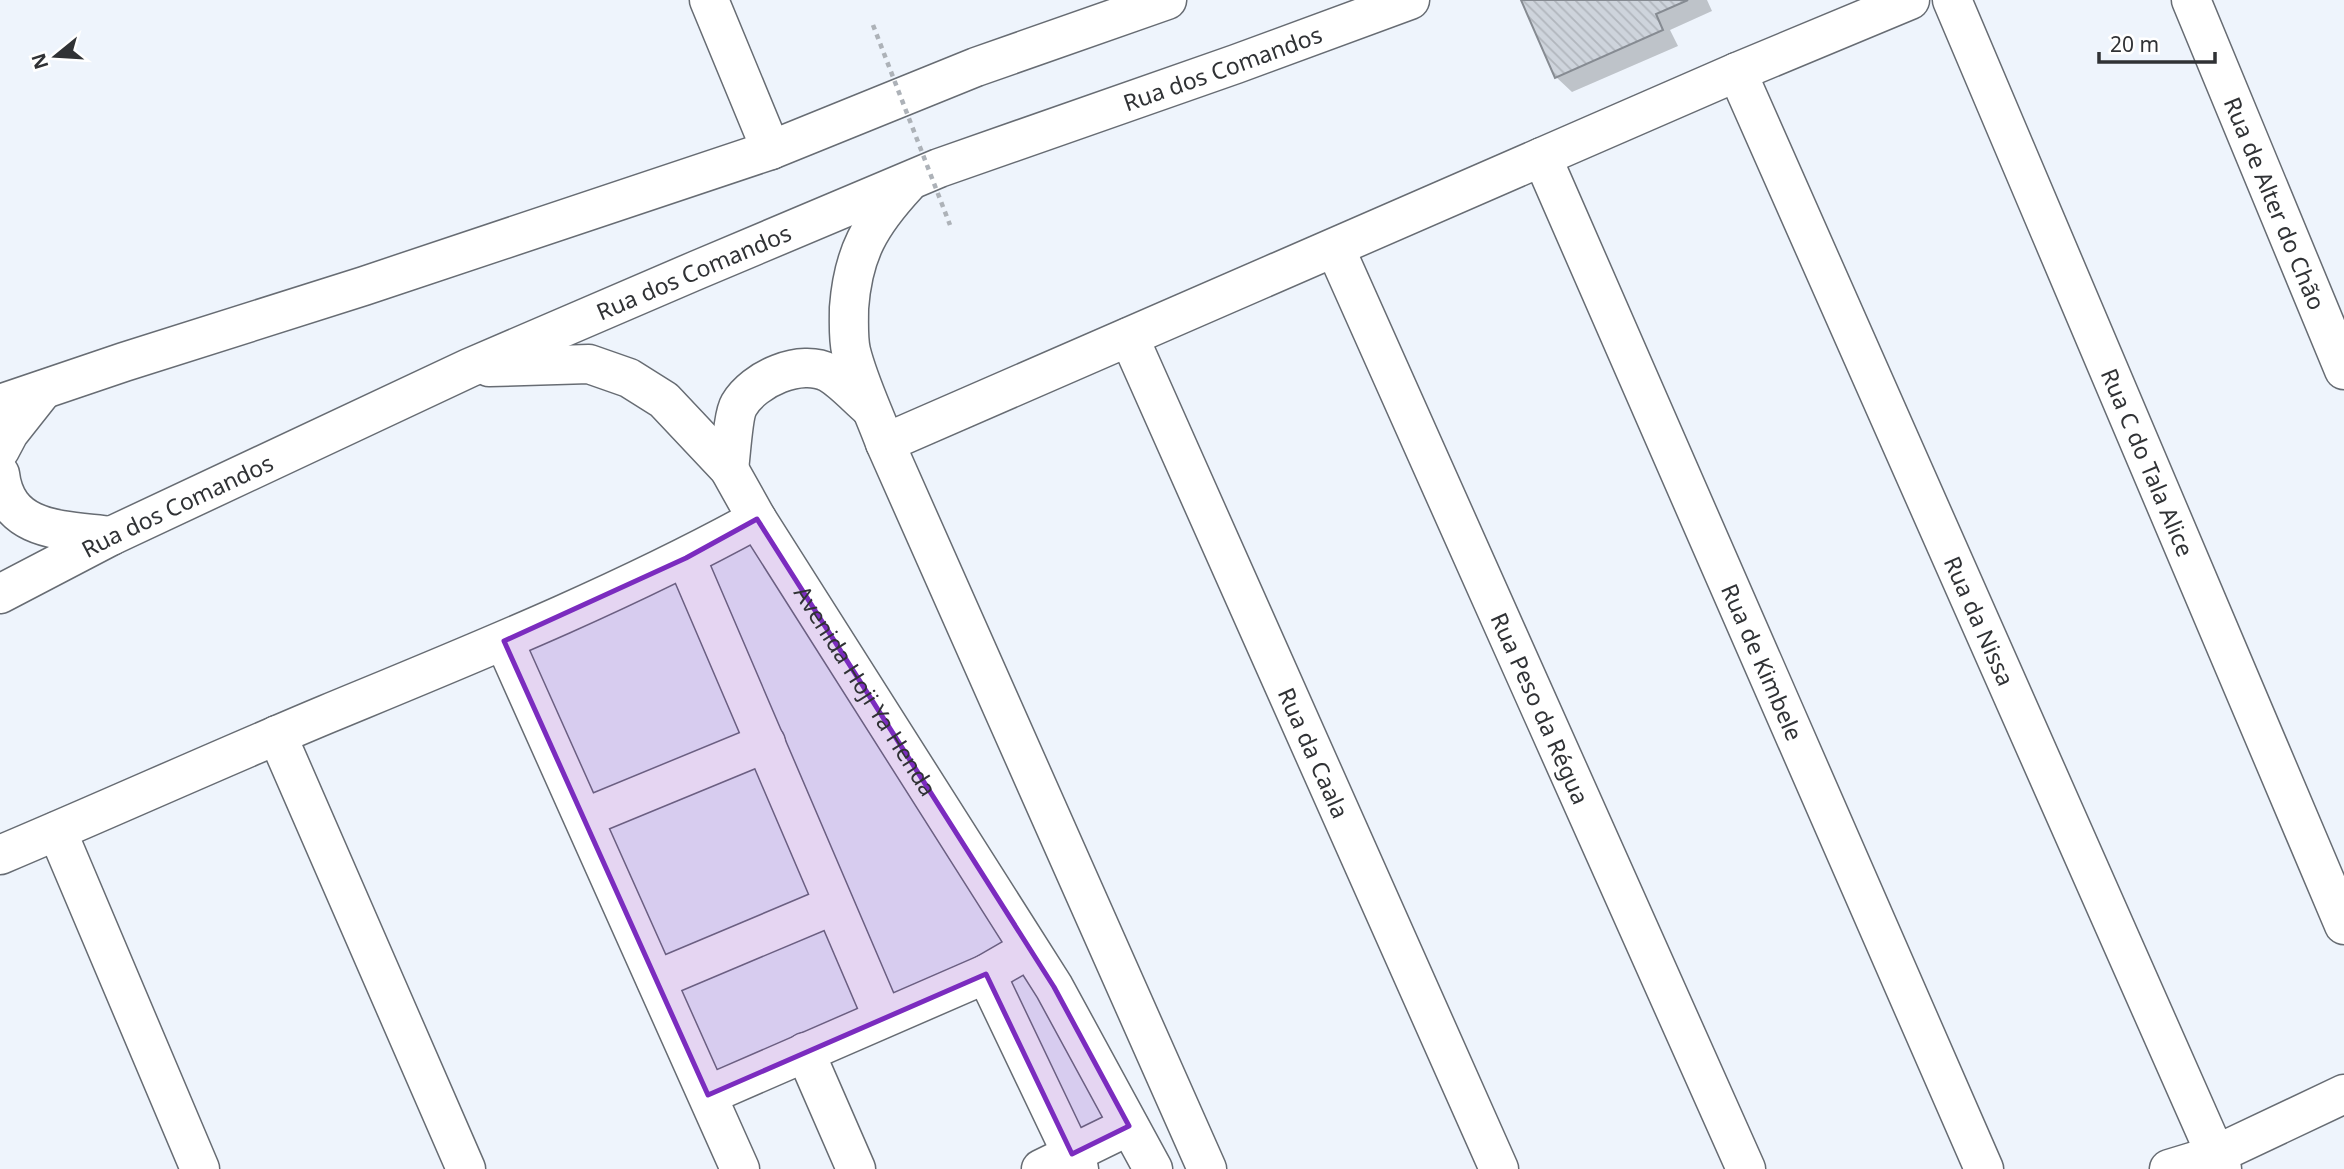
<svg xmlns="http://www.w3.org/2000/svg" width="2344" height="1169" viewBox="0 0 2344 1169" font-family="'Noto Sans',sans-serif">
  <defs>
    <pattern id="building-back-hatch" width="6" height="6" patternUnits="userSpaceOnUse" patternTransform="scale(1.75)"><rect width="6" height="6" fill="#ced4dc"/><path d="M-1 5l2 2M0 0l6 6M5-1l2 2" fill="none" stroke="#b1b6bd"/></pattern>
  </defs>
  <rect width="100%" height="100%" fill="#eef4fc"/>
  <path fill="#0003" d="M1523,0H1707L1712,11L1670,30L1678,46L1572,92L1556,77Z"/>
  <path fill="url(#building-back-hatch)" stroke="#868b92" stroke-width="2" d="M1521,0H1688L1656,14L1663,30L1555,78Z"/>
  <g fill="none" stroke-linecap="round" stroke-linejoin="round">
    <defs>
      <g id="street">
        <path id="s1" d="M1952,0L2344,925"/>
        <path id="s2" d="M2191,0L2344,370"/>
        <path id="s3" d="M1737,72L2222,1169"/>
        <path id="s4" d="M1542,157L1984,1169"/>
        <path id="s5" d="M1335,248L1746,1169"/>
        <path id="s6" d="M1129,337L1499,1169"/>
        <path d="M885,443L1737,72L1910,0"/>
        <path d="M686,558L883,1018"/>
        <path d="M504,641L740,1169"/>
        <path d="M277,735L466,1169"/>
        <path d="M584,818L766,743"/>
        <path d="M57,831L200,1169"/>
        <path d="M0,855C109,809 217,760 327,714C472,654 619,595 757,519"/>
        <path d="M986,974L1079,1169"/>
        <path d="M656,980L834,905"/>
        <path d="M805,1052L856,1169"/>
        <path d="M708,1095L986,974L1029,949"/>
        <path d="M1041,1169L1129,1126"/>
        <path d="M2169,1169L2215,1155L2344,1094"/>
      </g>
      <g id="secondary">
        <path d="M709,0L771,150"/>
        <path d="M907,184C870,224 853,253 849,308C849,322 848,338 851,351C859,383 874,413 885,443L1207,1169"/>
        <path id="s7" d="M489,367L589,364L629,378L664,400L729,469L757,519L1054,987L1153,1169"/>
        <path d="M0,404L124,362L364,286L771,150L976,67L1167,0"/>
        <path d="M0,450L9,433L43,390"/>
        <path d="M729,469C731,455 733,415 739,405C754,379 801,358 829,373C843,381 857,397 870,408"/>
        <path d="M0,474C7,533 64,530 111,536"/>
        <path id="s8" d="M0,594L111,536L469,368L697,270L939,168L1236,64L1410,0"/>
      </g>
    </defs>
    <use href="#street" stroke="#676c73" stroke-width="41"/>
    <use href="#secondary" stroke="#676c73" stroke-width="41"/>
    <use href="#street" stroke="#fff" stroke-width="38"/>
    <use href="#secondary" stroke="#fff" stroke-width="38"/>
    <path stroke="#adb2b8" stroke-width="4.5" stroke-dasharray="5 5" stroke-linecap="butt" d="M873,25L950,225"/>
  </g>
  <path fill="#7b2cbf" fill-opacity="0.2" stroke="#7b2cbf" stroke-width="5" stroke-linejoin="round" d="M757,519L1054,987L1129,1126L1072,1154L986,974L708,1095L504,641L686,558Z"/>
  <g text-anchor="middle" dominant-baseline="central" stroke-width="5" stroke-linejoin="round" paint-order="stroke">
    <g font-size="23" fill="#303235" stroke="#fff">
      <text stroke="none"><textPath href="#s8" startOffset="1332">Rua dos Comandos</textPath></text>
      <text stroke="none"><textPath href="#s2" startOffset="220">Rua de Alter do Chão</textPath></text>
      <text stroke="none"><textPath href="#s8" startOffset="765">Rua dos Comandos</textPath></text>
      <text stroke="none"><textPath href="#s1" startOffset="502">Rua C do Tala Alice</textPath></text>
      <text stroke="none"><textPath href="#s8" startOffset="198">Rua dos Comandos</textPath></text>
      <text stroke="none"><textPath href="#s3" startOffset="600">Rua da Nissa</textPath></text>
      <text stroke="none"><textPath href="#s4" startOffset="551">Rua de Kimbele</textPath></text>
      <text stroke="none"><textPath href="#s7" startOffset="539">Avenida Hoji Ya Henda</textPath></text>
      <text stroke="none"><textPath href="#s5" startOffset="504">Rua Peso da Régua</textPath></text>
      <text stroke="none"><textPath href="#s6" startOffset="455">Rua da Caala</textPath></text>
    </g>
  </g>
  <g transform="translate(56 56) rotate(252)" stroke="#ffffff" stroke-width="5" paint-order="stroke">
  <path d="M0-5L12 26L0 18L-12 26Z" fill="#303235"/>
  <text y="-10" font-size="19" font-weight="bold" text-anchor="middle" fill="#303235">N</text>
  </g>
  <path d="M2099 52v10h116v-10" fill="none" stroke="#303235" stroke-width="3.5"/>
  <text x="2110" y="52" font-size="21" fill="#303235" stroke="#ffffff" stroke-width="5" paint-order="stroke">20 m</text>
</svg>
